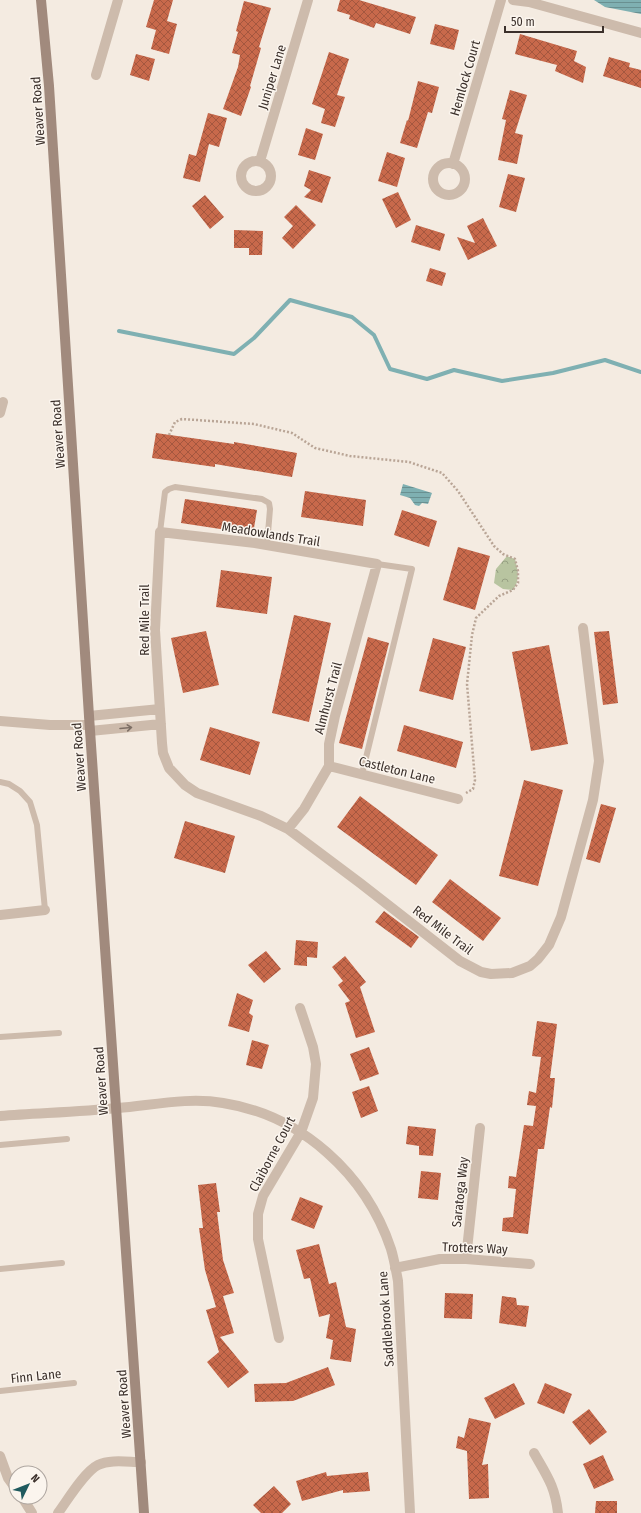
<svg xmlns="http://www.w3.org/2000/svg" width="641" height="1513" viewBox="0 0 641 1513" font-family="'Fira Sans Condensed',sans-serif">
  <defs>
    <pattern id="forest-crowns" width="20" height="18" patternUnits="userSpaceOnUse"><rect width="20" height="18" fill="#b8c4a0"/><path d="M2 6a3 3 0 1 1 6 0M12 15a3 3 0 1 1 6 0" fill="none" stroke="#97a083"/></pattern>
    <pattern id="water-rules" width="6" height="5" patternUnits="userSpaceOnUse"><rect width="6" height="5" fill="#7fb0b2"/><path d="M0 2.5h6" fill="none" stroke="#699091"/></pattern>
    <pattern id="building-cross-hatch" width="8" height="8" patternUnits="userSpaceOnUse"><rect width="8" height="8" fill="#c8694b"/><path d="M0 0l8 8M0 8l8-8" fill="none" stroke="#a4573f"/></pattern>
  </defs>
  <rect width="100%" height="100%" fill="#f4ebe1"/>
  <path fill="url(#forest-crowns)" d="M507,556L515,559C518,571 520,580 513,590L503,589L494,583L496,569Z"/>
  <path fill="url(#water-rules)" d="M594,0H641V14L605,7Z
    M403,484L432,493L428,504L422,503L419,506L415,505L410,498L400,495Z"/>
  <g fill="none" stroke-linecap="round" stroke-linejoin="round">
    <path stroke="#7fb0b2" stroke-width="4" d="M119,331L234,354L254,338L290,300L352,317L374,335L390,369L427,379L454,370L502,381L553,373L605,360L641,372"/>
  </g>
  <path fill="url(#building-cross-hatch)" d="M154,0H173L167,21L177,24L169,54L151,49L156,30L146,27Z
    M340,0H359L416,17L410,34L376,23L374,28L349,19L350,15L337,11Z
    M244,1L271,8L259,47L261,48L250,86L251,87L241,116L223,109L238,67L240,55L232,53L238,32L236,31Z
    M435,24L459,30L454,50L430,44Z
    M520,34L577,51L574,61L586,67L583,83L555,71L557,65L515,54Z
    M329,52L349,59L337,95L345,97L335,127L321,123L325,109L312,104Z
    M136,54L155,59L149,81L130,75Z
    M609,57L630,63L629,67L641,70V88L603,76Z
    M418,81L439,87L432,113L428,112L417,148L400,143L407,120L408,121Z
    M510,90L527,95L515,133L523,135L517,164L498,160L506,120L502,119Z
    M208,113L227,118L219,147L209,144L200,182L183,178L189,154L196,156Z
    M306,128L323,134L315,160L298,155Z
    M387,152L405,158L397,187L378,181Z
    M309,170L331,177L322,203L304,197L311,190L304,186Z
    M508,174L525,178L516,212L499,207Z
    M398,192L411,220L396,228L382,199Z
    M205,195L224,217L210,229L192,206Z
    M296,205L316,225L293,249L282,238L293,226L284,217Z
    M483,218L497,246L468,260L457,237L475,243L467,226Z
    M416,225L445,234L440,251L411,242Z
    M234,230L263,231L262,255H249V248H234Z
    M430,268L446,273L442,286L426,281Z
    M156,433L234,444V442L297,453L292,477L215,464V467L152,458Z
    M305,491L366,500L363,526L301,517Z
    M185,499L257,510L253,534L181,523Z
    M402,510L437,521L429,547L394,535Z
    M458,547L490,556L475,610L443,600Z
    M221,570L272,577L267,614L216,607Z
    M294,615L331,623L309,722L272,713Z
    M206,631L219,685L183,693L171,638Z
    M609,631L618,703L603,705L594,632Z
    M368,637L389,643L362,749L339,743Z
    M433,638L466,647L453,700L419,691Z
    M549,645L568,744L531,751L512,652Z
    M404,725L463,742L456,768L397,751Z
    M210,727L260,742L250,775L200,760Z
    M524,780L563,790L538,886L499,876Z
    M360,796L438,855L416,885L337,827Z
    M601,804L616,808L600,863L586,859Z
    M185,821L235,836L225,873L174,858Z
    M450,879L501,918L483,941L432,902Z
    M384,911L419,937L411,948L375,922Z
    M296,940L318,942L317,958L307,957V966L294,965Z
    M266,951L281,969L264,983L248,965Z
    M345,956L366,982L360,987L375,1032L356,1038L345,1003L350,1001L338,985L343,981L332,967Z
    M237,993L253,1000L249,1013L253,1016L249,1032L228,1026Z
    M537,1021L557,1024L550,1078H555L552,1108L550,1107L544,1149H538L528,1234L502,1231L503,1218L513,1217L516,1189L508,1188L509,1176L516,1177L524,1125L533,1126L536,1106L527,1105L529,1091L536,1093L541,1057L532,1056Z
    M252,1040L269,1045L262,1069L246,1065Z
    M369,1047L379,1074L360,1081L350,1054Z
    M369,1086L378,1111L361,1118L352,1092Z
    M408,1126L436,1129L433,1156L419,1155V1146L406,1144Z
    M421,1171L441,1173L438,1200L418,1198Z
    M216,1183L220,1212H217L223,1260L234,1293L223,1296L234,1333L220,1337L249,1372L228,1388L207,1362L219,1352L206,1310L216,1307L205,1270L199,1228H203L198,1185Z
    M300,1197L323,1206L314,1229L291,1220Z
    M319,1244L329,1284L336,1282L346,1327L356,1329L351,1362L330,1359L333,1340L326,1338L330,1314L319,1317L310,1278L304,1279L296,1250Z
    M445,1293L473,1294L472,1319L444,1318Z
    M502,1296L516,1298L517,1305L529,1306L526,1327L499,1323Z
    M328,1367L335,1385L293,1401L255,1402L254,1384L286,1383Z
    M514,1383L525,1404L495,1419L484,1398Z
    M545,1383L572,1394L564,1414L537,1403Z
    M589,1409L607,1432L590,1445L572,1422Z
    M469,1418L491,1423L482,1465L488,1464L489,1498L469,1499L467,1451L456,1448L458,1436L464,1438Z
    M603,1455L614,1480L594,1489L583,1464Z
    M326,1472L327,1476L368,1472L370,1491L343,1493V1490L302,1501L296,1481Z
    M274,1486L291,1504L282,1513H261L253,1505Z
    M596,1501H617V1513H595Z"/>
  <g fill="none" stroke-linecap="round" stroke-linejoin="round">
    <path stroke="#b9a596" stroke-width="2.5" stroke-dasharray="2 2" stroke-linecap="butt" d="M169,435L175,422L182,419L254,424L292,433L315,448L350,456L409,462L442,473L458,491L494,546L503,554L515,559L518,571V583L513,590L499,596L476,618L472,635L467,684L475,780L473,789L466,793"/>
    <path stroke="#cdbbac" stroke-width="6" d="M160,532L165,492L169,489L175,487L262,499L269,503L270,509L267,545
      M362,774L412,569L377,564
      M0,782L9,784L20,791L30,802L37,825L45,910
      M0,1037L59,1033
      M0,1145L67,1139
      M0,1269L62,1263
      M0,1391L74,1383"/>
    <path stroke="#cdbbac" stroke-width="10" d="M513,0L529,2L641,33
      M96,75L118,0
      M241 176a15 15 0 1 1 30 0a15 15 0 1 1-30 0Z
      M260,161L308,0
      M433 179a16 16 0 1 1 32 0a16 16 0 1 1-32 0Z
      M453,164L501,0
      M0,413L3,402
      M89,716L160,709
      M0,721L50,725H89
      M90,731L161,724
      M329,766L458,799
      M288,829L304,809L329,766V744L335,716L377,564L255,543L160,532L155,630L162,743L163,753L169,768L185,785L197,793L261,816L288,829L360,883L460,961L481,972L491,974L512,973L530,966L538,959L549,945L561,917L593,800L599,761L583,628
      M0,915L45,910
      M0,1116C39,1113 79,1112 118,1108C153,1105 189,1097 223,1103C301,1115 366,1174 391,1249C394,1259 396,1270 398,1281L410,1513
      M466,1259L480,1128
      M395,1268L440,1259H466L530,1264
      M279,1338L258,1239V1214L263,1196L301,1132L313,1098L316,1064L313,1047L300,1008
      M534,1453C547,1476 555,1486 558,1513
      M0,1456L8,1478L16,1489
      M22,1497L32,1513
      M58,1513C67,1501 84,1472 98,1465C110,1459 128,1462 141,1462"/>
    <path stroke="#a18a7d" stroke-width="10" d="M41,0L49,86L89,716L144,1513"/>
  </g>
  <defs><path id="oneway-shaft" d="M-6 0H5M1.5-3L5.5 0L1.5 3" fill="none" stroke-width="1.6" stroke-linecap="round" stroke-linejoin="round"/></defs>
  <use stroke="#7d6f65" href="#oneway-shaft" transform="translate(126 728) rotate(-5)"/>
  <g text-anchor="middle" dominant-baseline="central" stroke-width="3" stroke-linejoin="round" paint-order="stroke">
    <g font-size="13" fill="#3b302b" stroke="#fbf5ee">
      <text transform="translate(272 77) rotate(-73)">Juniper Lane</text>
      <text transform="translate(465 78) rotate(-74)">Hemlock Court</text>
      <text transform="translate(38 111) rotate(-94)">Weaver Road</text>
      <text transform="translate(58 434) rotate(-94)">Weaver Road</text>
      <text transform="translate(271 534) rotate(9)">Meadowlands Trail</text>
      <text transform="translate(144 620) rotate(-90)">Red Mile Trail</text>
      <text transform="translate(328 698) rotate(-75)">Almhurst Trail</text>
      <text transform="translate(79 757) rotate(-94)">Weaver Road</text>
      <text transform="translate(397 770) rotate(14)">Castleton Lane</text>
      <text transform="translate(443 930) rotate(37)">Red Mile Trail</text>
      <text transform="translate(101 1081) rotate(-94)">Weaver Road</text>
      <text transform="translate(272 1154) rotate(-62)">Claiborne Court</text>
      <text transform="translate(460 1192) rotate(-84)">Saratoga Way</text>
      <text transform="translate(475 1248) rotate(2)">Trotters Way</text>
      <text transform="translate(386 1319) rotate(-94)">Saddlebrook Lane</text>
      <text transform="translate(36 1376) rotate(-6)">Finn Lane</text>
      <text transform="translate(124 1404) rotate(-94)">Weaver Road</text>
    </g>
  </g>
  <g transform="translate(28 1485) rotate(47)"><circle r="19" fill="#fbf5ee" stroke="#aea6a0"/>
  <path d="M0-3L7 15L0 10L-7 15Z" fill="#1f5a5e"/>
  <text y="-6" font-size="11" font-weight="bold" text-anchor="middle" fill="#3b302b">N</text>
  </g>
  <path d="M505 26v6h98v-6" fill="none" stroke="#3b302b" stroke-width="2"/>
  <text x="511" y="26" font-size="12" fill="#3b302b" stroke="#fbf5ee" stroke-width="3" paint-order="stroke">50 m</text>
</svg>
